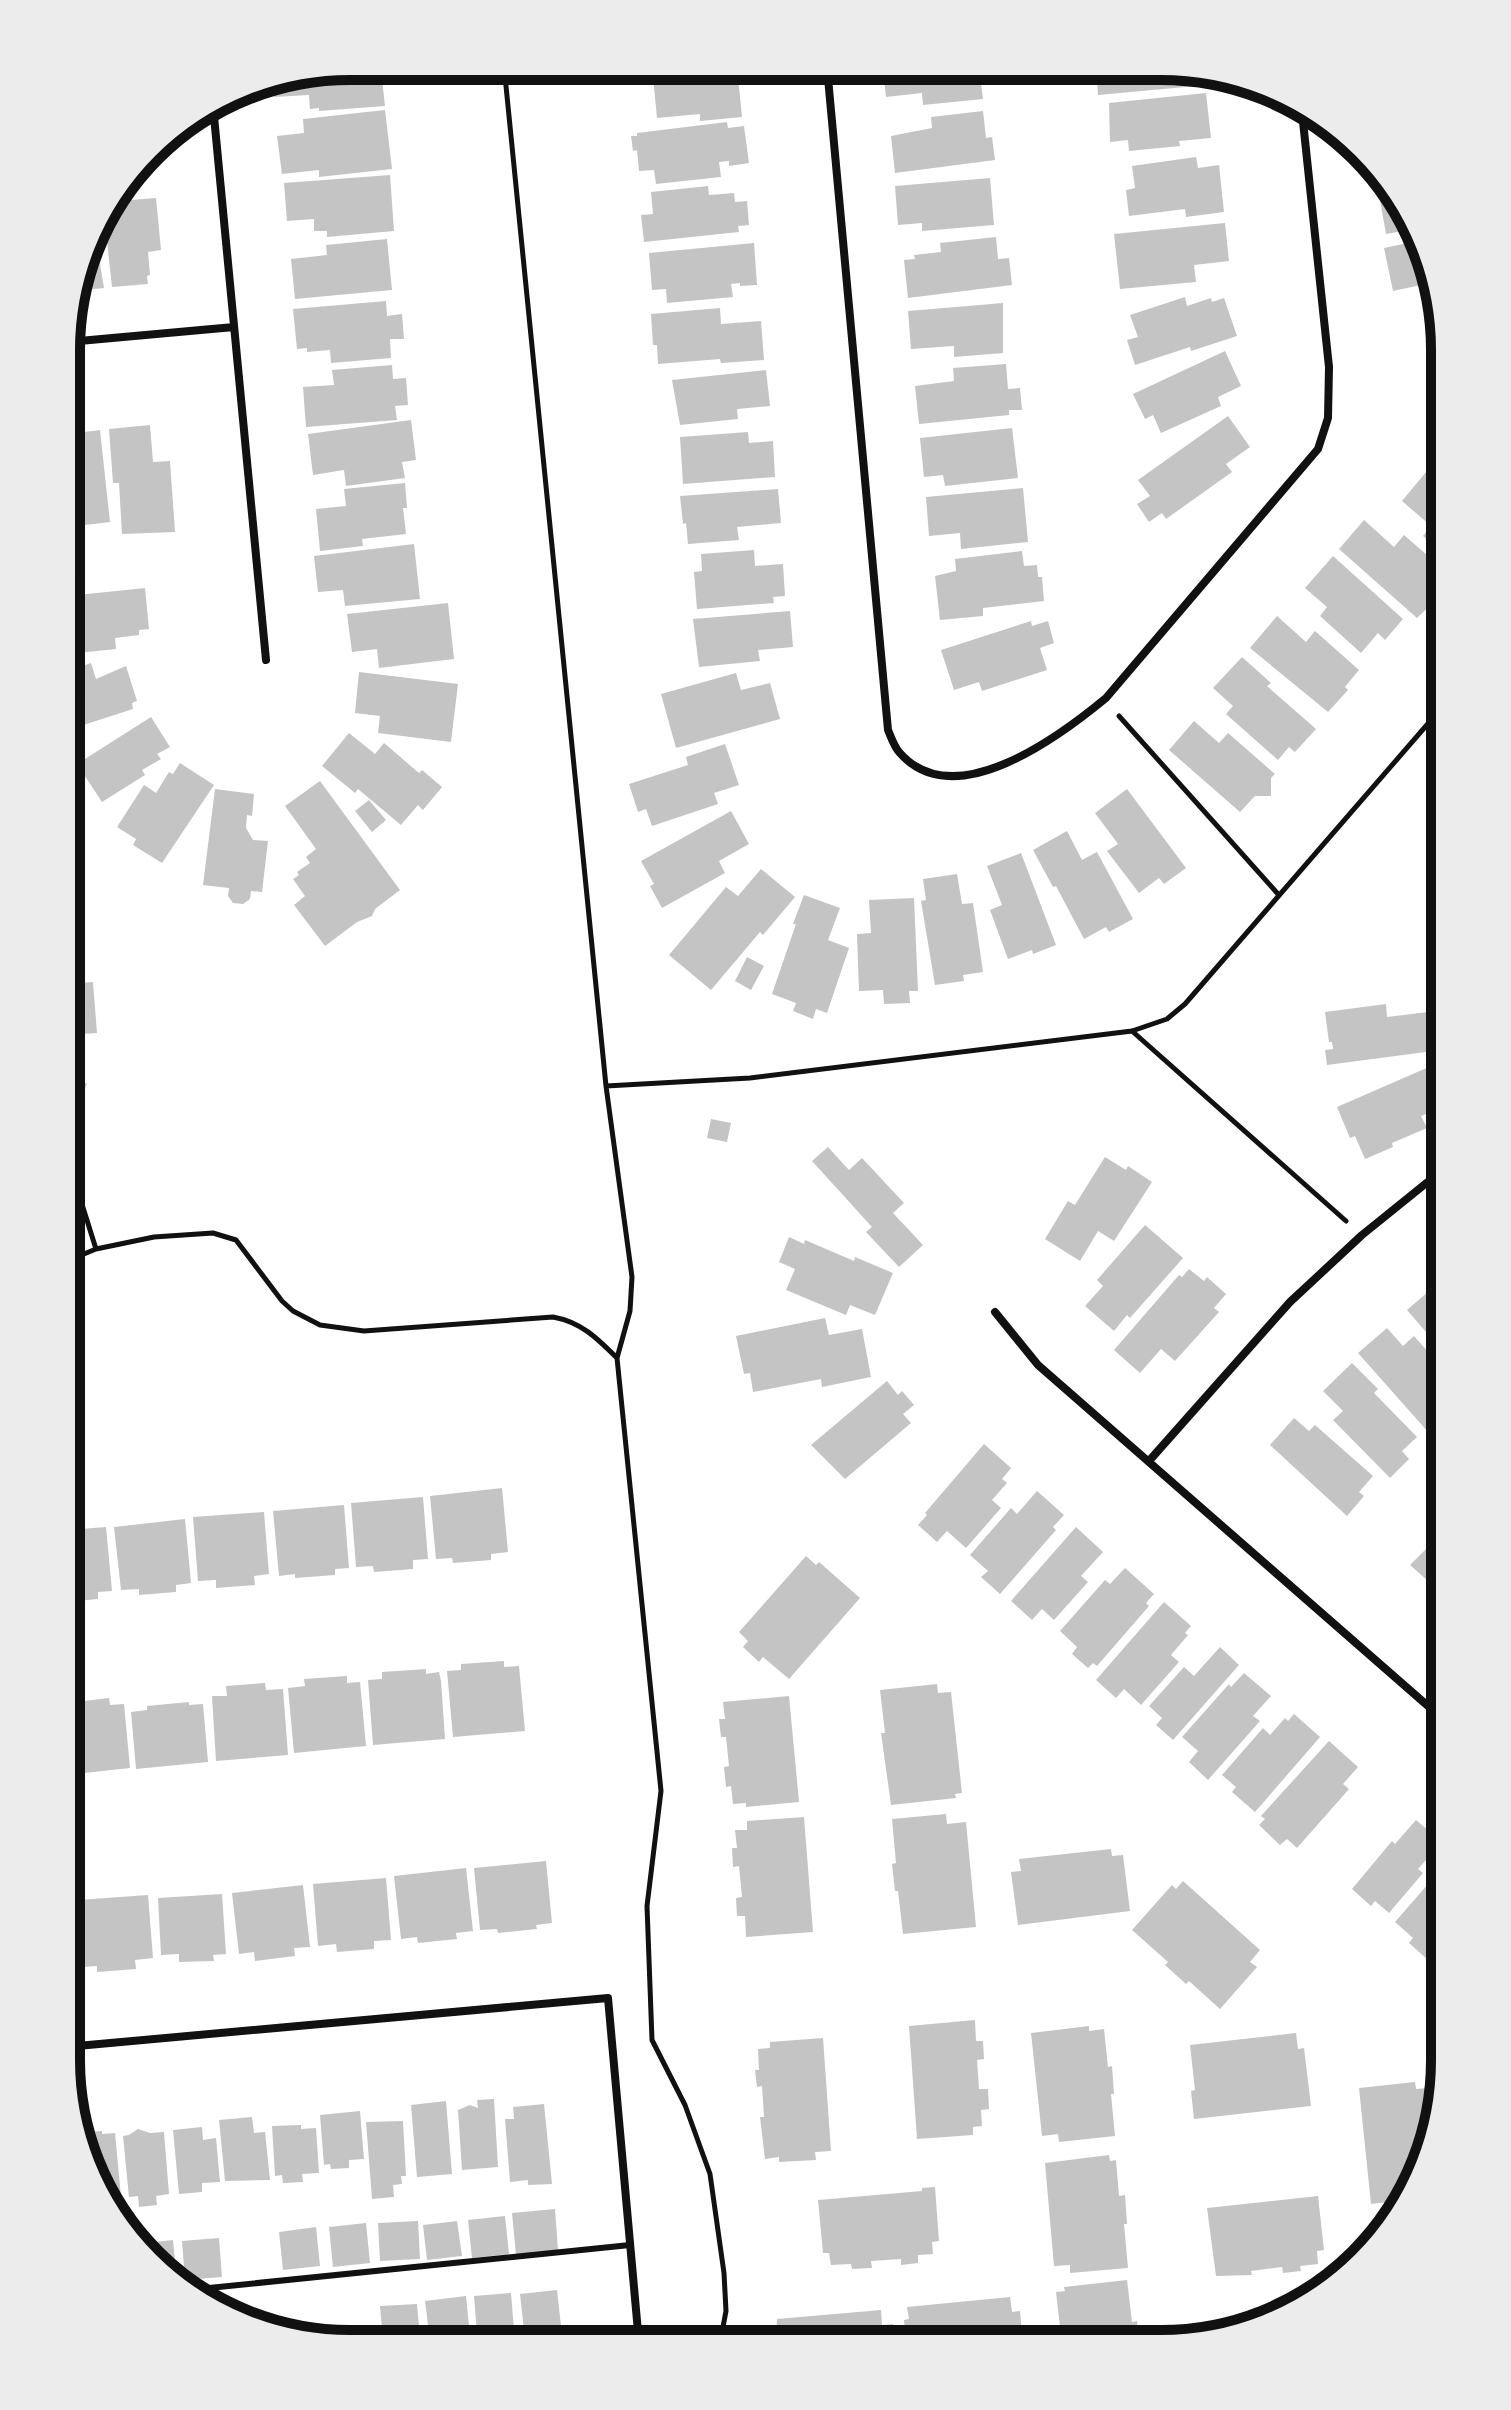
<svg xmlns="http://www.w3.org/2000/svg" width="1511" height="2410" viewBox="0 0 1511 2410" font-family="Overpass,sans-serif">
  <rect width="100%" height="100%" fill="#fff"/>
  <path fill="#c4c4c4" d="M350,66H378L379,79H382L385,106L319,111V108L310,109L309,95L274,97L272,81Z
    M883,68H979L983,99L923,105L922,93L886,97Z
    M1096,68H1198L1206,72L1207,85L1098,95Z
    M710,71L711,80L738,77L742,117L700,121V114L657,118L653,77Z
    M1206,93L1211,138L1179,141L1180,146L1129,151L1128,140L1110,142L1109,103Z
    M385,110L392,169L319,177V170L282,174L277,136L304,133L303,119Z
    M983,111L986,138L992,137L995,160L895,173L891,136L932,128L931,117Z
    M727,122L728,128L744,126L749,163L729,166V161L719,162L721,177L656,184L654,170L639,171L637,150L633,151L631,136H637V133Z
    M1196,157L1198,168L1219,165L1224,212L1186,217L1185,209L1129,216L1126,190L1135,188L1132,166Z
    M390,175L394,231L327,237V231H314V219L287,221L284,183Z
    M990,178L994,225L922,231V223L898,225L895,186Z
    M708,186L709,195L734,193L735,202L747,201L749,225L738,226L739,232L644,242L641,215L653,214L651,192Z
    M130,193L131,200L156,198L161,250L148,252L150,275L147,276L148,284L112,287L104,213L119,194Z
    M1386,193L1413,229L1386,234L1379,195Z
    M1225,223L1229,261L1194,265L1196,282L1120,289L1114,234Z
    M94,228L104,288L75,291L86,254Z
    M996,237L998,259L1009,258L1012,285L908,298L904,260L915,259L914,255L941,252L940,243Z
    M387,239L392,290L295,299L291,259L327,255L326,245Z
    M1422,240L1434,295L1429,297L1426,284L1393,291L1384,248Z
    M754,243L757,285L740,286V283L731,284L733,297L667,303L666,289L652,290L649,253Z
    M1185,297L1187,306L1211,298L1212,302L1224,298L1237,336L1191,351L1190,347L1135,365L1127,340L1138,337L1130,315Z
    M386,301L387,316L402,314L404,339H390L391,358L331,363L330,350L307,352V348L297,349L293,309Z
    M1003,303V353L954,357V346L911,349L908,311Z
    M720,308L721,324L761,321L764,360L721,363L720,359L658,364L657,345H653L651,314Z
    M1439,320L1443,340L1438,341L1432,322Z
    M1225,351L1241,386L1218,397L1221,406L1161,433L1153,415L1145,419L1133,394Z
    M1006,364L1008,389L1020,388L1022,410H1009V415L919,424L915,386L954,381L953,368Z
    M392,365L393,379L406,378L408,405L395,406L397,420L306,427L303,387L334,385L332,370Z
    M766,370L770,406L737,409L738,419L680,425L672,380Z
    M1228,416L1250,447L1226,464L1232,472L1166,519L1162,513L1149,522L1137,504L1150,496L1138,480Z
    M411,420L416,460L402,462L405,478L346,486L344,470L313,475L308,434Z
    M150,425L153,462L170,461L175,532L122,534L119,483H113L109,429Z
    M1012,428L1018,478L945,486L943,475L924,477L920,438Z
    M100,430L110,522L68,527V434Z
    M748,432L749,443L773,441L775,477L683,484L680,437Z
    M1426,472L1445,488V554L1423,536L1431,526L1402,501Z
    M405,483L407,508H403L406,534L362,539L363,546L320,551L316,509L346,506L344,489Z
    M1023,488L1028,542L961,549L960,533L929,536L926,497Z
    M778,489L781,523L737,527L739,540L688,544L686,523L683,524L680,496Z
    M1364,520L1394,547L1404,535L1443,569L1432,581L1444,592L1417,618L1339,549Z
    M414,544L420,599L345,606L343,590L318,592L314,556Z
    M754,550L755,566L783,564L785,596L773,597L774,603L697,609L694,572L702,571L701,554Z
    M1022,551L1024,566L1037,565L1038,577H1042L1044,601L983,608V616L940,620L935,576L956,571L955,559Z
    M1333,556L1403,619L1385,640L1378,633L1361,653L1320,616L1327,607L1305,588Z
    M145,588L149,629L139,630V635L115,638L116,649L68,654V596Z
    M448,603L454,659L379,668L377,649L352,652L347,614Z
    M790,611L793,647L758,650L760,661L699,667L693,619Z
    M1277,616L1306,642L1315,631L1359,670L1345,687L1348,690L1328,712L1250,648Z
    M1031,621L1032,626L1048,621L1054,643L1040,648L1047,670L982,691L979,682L954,690L941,650Z
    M1242,657L1271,683L1267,686L1316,729L1295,752L1289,747L1278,760L1226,714L1233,706L1213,688Z
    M91,663L96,679L126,666L137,701L132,703L133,709L68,730V671Z
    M359,672L458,684L451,742L378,733L380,716L355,713Z
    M736,673L741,690L770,683L780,719L676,748L661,694Z
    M151,717L170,747L157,754L161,759L142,770L145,775L102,802L77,764Z
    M1194,721L1219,743L1228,733L1275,774L1271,778V796H1255L1240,812L1169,750Z
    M349,733L375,754L384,743L419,773L422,770L442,787L423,810L418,805L401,825L358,789L355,793L322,766Z
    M725,744L739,785L714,793L718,804L652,826L646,809L638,812L629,784L688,765L686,757Z
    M180,763L214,785L162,863L133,845L136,839L117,827L144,785L156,793L169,772L173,774Z
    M320,781L400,890L375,909L372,916L357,922L325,946L294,905L305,896L293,879L299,875L297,872L310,863L306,857L316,849L285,806Z
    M215,789L254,794L252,816L247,815L246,828L253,840L268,841L262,892L251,891L250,899L243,904L233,903L228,896L229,888L203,885Z
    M1127,789L1186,868L1164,884L1159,878L1139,893L1107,851L1118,844L1095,813Z
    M369,800L386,820L372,832L355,811Z
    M731,811L749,844L719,861L725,873L662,908L650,886L654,884L641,861Z
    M1067,831L1082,860L1097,852L1133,919L1109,932L1106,927L1084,939L1056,886L1053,887L1033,850Z
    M1021,853L1056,945L1033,954L1032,950L1008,959L990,910L1002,905L987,866Z
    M761,869L795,897L763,935L760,932L711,990L669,955L726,887L738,896Z
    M957,874L962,904L973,903L983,972L963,975L964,981L935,985L921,901L926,900L923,879Z
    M804,895L840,908L828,940L849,948L827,1013L816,1009L813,1019L793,1011L796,1003L772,994L796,924H793Z
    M914,898L918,991H909L910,1003L884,1004L883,990L859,991L857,934L871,933L869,900Z
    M68,908L83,931L68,941Z
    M747,957L764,966L751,990L735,981Z
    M93,982L97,1033L67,1035V984Z
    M1386,1004L1387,1017L1436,1011L1441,1050L1327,1065L1325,1050L1333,1049L1332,1042H1329L1325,1012Z
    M1438,1063L1445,1078V1102L1438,1105L1440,1108L1421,1116L1427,1128L1392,1143L1393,1147L1365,1159L1355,1136L1350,1138L1337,1107Z
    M67,1074L87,1084L67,1121Z
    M711,1119L731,1123L727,1142L707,1138Z
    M828,1147L849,1170L862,1158L904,1203L893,1213L923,1245L899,1267L866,1232L872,1227L812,1161Z
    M1105,1157L1126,1170L1128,1166L1152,1182L1114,1241L1098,1231L1080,1261L1045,1239L1068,1201L1075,1205Z
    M1145,1225L1183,1258L1130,1318L1127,1315L1114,1331L1085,1306L1103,1286L1097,1280Z
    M789,1237L804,1244L805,1240L854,1261L855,1257L893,1273L875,1315L850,1305L846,1315L786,1290L795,1269L779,1262Z
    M1189,1269L1204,1281L1207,1277L1226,1294L1214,1308L1219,1312L1175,1361L1161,1349L1140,1373L1114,1350L1179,1275L1182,1277Z
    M1437,1284L1445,1293V1354L1407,1310Z
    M825,1318L829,1335L862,1329L871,1377L822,1387L821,1379L753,1392L750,1373L744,1374L736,1336Z
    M1387,1328L1403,1346L1414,1336L1445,1371V1419L1429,1433L1358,1353Z
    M1352,1363L1378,1389L1374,1393L1417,1437L1402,1451L1409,1459L1390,1478L1333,1420L1343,1411L1323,1391Z
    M887,1381L898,1395L902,1391L914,1405L903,1414L911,1423L845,1479L811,1445Z
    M1294,1418L1309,1431L1315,1425L1373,1476L1359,1492L1364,1496L1347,1516L1270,1445Z
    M984,1444L1011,1468L1002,1479L1007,1483L992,1500L1001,1508L966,1548L947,1531L937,1542L918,1525L927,1515L925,1513Z
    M502,1488L508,1552L491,1554V1560L453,1563L452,1558L436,1559L430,1496Z
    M1037,1491L1064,1515L1053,1527L1056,1530L1000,1594L981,1577L988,1571L970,1555L1011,1508L1017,1514Z
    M423,1497L428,1559L413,1560V1569L374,1572L373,1566L356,1567L351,1503Z
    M344,1505L349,1568L335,1569V1575L295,1578V1574L279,1576L273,1511Z
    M264,1512L269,1574L254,1576L255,1585L216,1588V1580L198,1581L193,1517Z
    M185,1519L191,1583L176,1585V1592L139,1595V1589L121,1590L114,1527Z
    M106,1527L112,1591L98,1592V1599L67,1602V1530Z
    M1076,1527L1103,1552L1081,1576L1088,1582L1054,1620L1042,1609L1032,1620L1011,1601Z
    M1441,1534L1445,1537V1596L1410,1565Z
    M806,1556L816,1565L819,1562L860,1598L789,1679L763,1657L759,1662L743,1647L748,1641L739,1632Z
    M1125,1568L1154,1594L1146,1603L1149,1606L1097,1666L1093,1663L1088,1668L1072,1654L1077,1647L1060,1631L1105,1580L1110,1584Z
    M1164,1602L1191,1626L1185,1633L1188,1635L1171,1655L1179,1662L1141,1705L1124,1689L1116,1698L1096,1680Z
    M1220,1647L1239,1665L1173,1740L1156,1725L1162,1718L1149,1706L1184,1667L1194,1676Z
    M504,1661V1667L519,1666L525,1731L453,1737L447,1671L461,1670V1664Z
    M426,1669V1674L439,1672L441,1681L445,1739L373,1745L368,1680L382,1679V1672Z
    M1244,1673L1271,1696L1253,1716L1260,1721L1208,1780L1189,1762L1198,1751L1182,1737L1229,1684L1231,1687Z
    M347,1676V1683L360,1682L366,1746L294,1753L288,1688L305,1686L304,1679Z
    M265,1683L266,1690L283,1689L288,1755L216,1761L212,1696H227L226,1686Z
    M937,1684L938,1693L951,1692L962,1793L955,1794L956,1798L891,1805L881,1733H885L880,1690Z
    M789,1696L799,1802L746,1807V1803L733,1804L731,1786L726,1787L724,1767L729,1766L726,1737H721L719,1719H725L723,1702Z
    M109,1698L110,1705L124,1704L130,1768L66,1775L68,1703Z
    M189,1702V1705L203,1704L208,1762L136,1769L131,1712L147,1710V1706Z
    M1294,1714L1320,1737L1255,1812L1232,1792L1236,1787L1222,1775L1263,1728L1270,1735L1285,1718L1288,1721Z
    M1329,1741L1358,1767L1343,1784L1349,1789L1297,1848L1287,1839L1280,1845L1259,1825L1265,1819L1261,1816Z
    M946,1814L947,1824L966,1822L976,1927L903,1934L898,1891H895L892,1864L896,1863L892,1819Z
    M804,1817L813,1932L746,1937L745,1916H737L736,1898L742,1897L739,1866L733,1867L732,1848H737L735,1830H747V1821Z
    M1416,1820L1442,1842L1418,1869L1423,1873L1389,1913L1375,1901L1371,1906L1352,1889L1392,1841L1395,1844Z
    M1111,1849L1112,1856L1123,1855L1130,1911L1018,1925L1011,1872L1021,1871L1019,1859Z
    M546,1861L552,1923L536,1925L537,1929L498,1933L497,1929L480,1930L474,1868Z
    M466,1868L473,1931L456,1933L457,1939L418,1943L417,1937L401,1939L394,1876Z
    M386,1878L391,1940L374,1941V1949L337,1952L336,1944L318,1946L313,1884Z
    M1183,1881L1260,1950L1250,1962L1257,1967L1220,2009L1189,1981L1186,1984L1165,1965L1168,1962L1132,1930L1172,1885L1176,1889Z
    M1444,1882V1941L1428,1960L1409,1943L1413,1938L1395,1922L1429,1883L1437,1890Z
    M303,1885L310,1947L294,1948L295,1956L255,1961L254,1952L239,1954L232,1893Z
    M222,1894L226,1954L213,1955L214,1961L179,1962V1954L161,1955L158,1898Z
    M148,1895L153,1958L135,1960L136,1969L97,1972V1966L83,1967L78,1900Z
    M66,1920L74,1967H66Z
    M1444,1951V1976L1433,1967Z
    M975,2020L976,2041H983L984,2059L977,2060L979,2089H988L989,2109L981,2110L982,2126L973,2127V2135L917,2139L909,2026Z
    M1089,2026V2031L1104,2029L1108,2067L1112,2066L1114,2094H1111L1115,2136L1059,2142L1058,2134L1042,2136L1031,2033Z
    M1296,2033L1298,2049L1304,2048L1311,2106L1194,2119L1191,2091L1195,2090L1190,2045Z
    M823,2038L831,2151L815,2152L816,2160L779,2162V2157L765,2159L760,2117H764L762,2086L757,2087L755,2070H759L758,2049L770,2048V2042Z
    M1415,2082L1416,2089L1428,2088L1429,2105H1433L1435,2119L1424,2168L1405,2200L1371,2204L1359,2088Z
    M494,2099L498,2167L462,2170L458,2110L470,2105L478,2108L477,2100Z
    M446,2101L452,2174L417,2177L411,2105Z
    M544,2104L552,2184L528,2185V2180L510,2182L505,2119H514L513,2107Z
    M360,2111L364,2159L349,2160V2168L331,2169L330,2164L324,2165L320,2115Z
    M252,2117L254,2133L265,2132L270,2180L225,2181L219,2120Z
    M403,2121L406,2176H401L402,2184L393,2185L394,2197L372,2199L366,2122Z
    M301,2125V2129L316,2128L319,2173L302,2174L303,2182L283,2183L282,2175L275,2176L272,2126Z
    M202,2127L203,2140L216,2138L220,2182L202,2183V2192L179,2194L173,2130Z
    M138,2129L150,2133L164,2132L169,2194L156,2196L157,2205L139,2207L138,2196L129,2197L123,2136L129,2135Z
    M102,2131V2134L115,2133L122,2207H117L87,2168L80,2132Z
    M1109,2155L1110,2161L1116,2160L1119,2196L1125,2195L1127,2224H1124L1128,2268L1070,2273V2265L1054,2266L1045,2163Z
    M935,2187L939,2241L932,2242L933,2254L918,2255V2263L901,2265V2259L871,2261L872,2268L852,2269L851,2264L831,2265L829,2253H823L818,2200L922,2191V2188Z
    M1318,2196L1324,2250L1317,2251L1318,2264L1300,2266L1301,2271L1283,2273L1282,2267L1251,2271L1252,2275L1216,2276L1207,2208Z
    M555,2209L558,2250L516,2255L512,2213Z
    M505,2216L509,2254L472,2258L468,2220Z
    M418,2221L420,2259L380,2261L378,2223Z
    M457,2221L462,2256L427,2260L423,2225Z
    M366,2223L370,2263L333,2267L329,2227Z
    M316,2227L320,2266L283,2270L279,2232Z
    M219,2238L222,2277L185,2280L182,2241Z
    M173,2240L177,2282H175L145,2243Z
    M1127,2280L1132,2322L1137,2321L1139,2344H1062L1056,2292L1065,2291L1064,2287Z
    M557,2290L561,2326L524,2330L520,2294Z
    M511,2293L514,2330L477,2333L474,2296Z
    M466,2296L470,2336L430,2341L425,2301Z
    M1010,2297L1012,2312L1020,2311L1023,2344L906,2343L904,2320L909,2319L907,2307Z
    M417,2304L420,2337L383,2340L380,2306Z
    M881,2310L882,2325L893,2324L895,2343H776L777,2319Z
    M278,2315L279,2327L251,2316Z"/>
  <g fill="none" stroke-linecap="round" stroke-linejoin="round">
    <path stroke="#111" stroke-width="5" d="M504,66L606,1086L632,1277L630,1311L617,1358
      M1119,716L1278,894
      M1132,1031L1346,1221
      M606,1086L750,1078L1132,1031L1167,1019L1185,1004L1445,704
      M67,1174L80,1198L96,1249
      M67,1261L96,1249L154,1237L213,1233L236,1240L282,1301L293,1311L320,1325L364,1331L553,1317C581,1322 597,1338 617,1358L661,1791L647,1906L652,2040L685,2105L710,2174L724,2273L726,2311L720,2343"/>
    <path stroke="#111" stroke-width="6" d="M189,2290L630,2245"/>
    <path stroke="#111" stroke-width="8" d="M827,67L888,730C891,737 894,746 899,752C954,816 1060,736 1106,698L1318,449L1328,418L1329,367L1302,112
      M213,106L266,660
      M68,342L234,327
      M995,1312L1038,1365L1444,1720
      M1149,1461L1290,1302L1362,1235L1445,1168
      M66,2047L608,1998L639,2343"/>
  </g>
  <path d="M0 0H1511V2410H0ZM350 80H1161A270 270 0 0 1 1431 350V2060A270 270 0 0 1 1161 2330H350A270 270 0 0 1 80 2060V350A270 270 0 0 1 350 80Z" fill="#ececec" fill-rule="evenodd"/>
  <path fill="none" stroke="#111" stroke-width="10" d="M350 80H1161A270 270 0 0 1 1431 350V2060A270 270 0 0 1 1161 2330H350A270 270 0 0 1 80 2060V350A270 270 0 0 1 350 80Z"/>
</svg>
